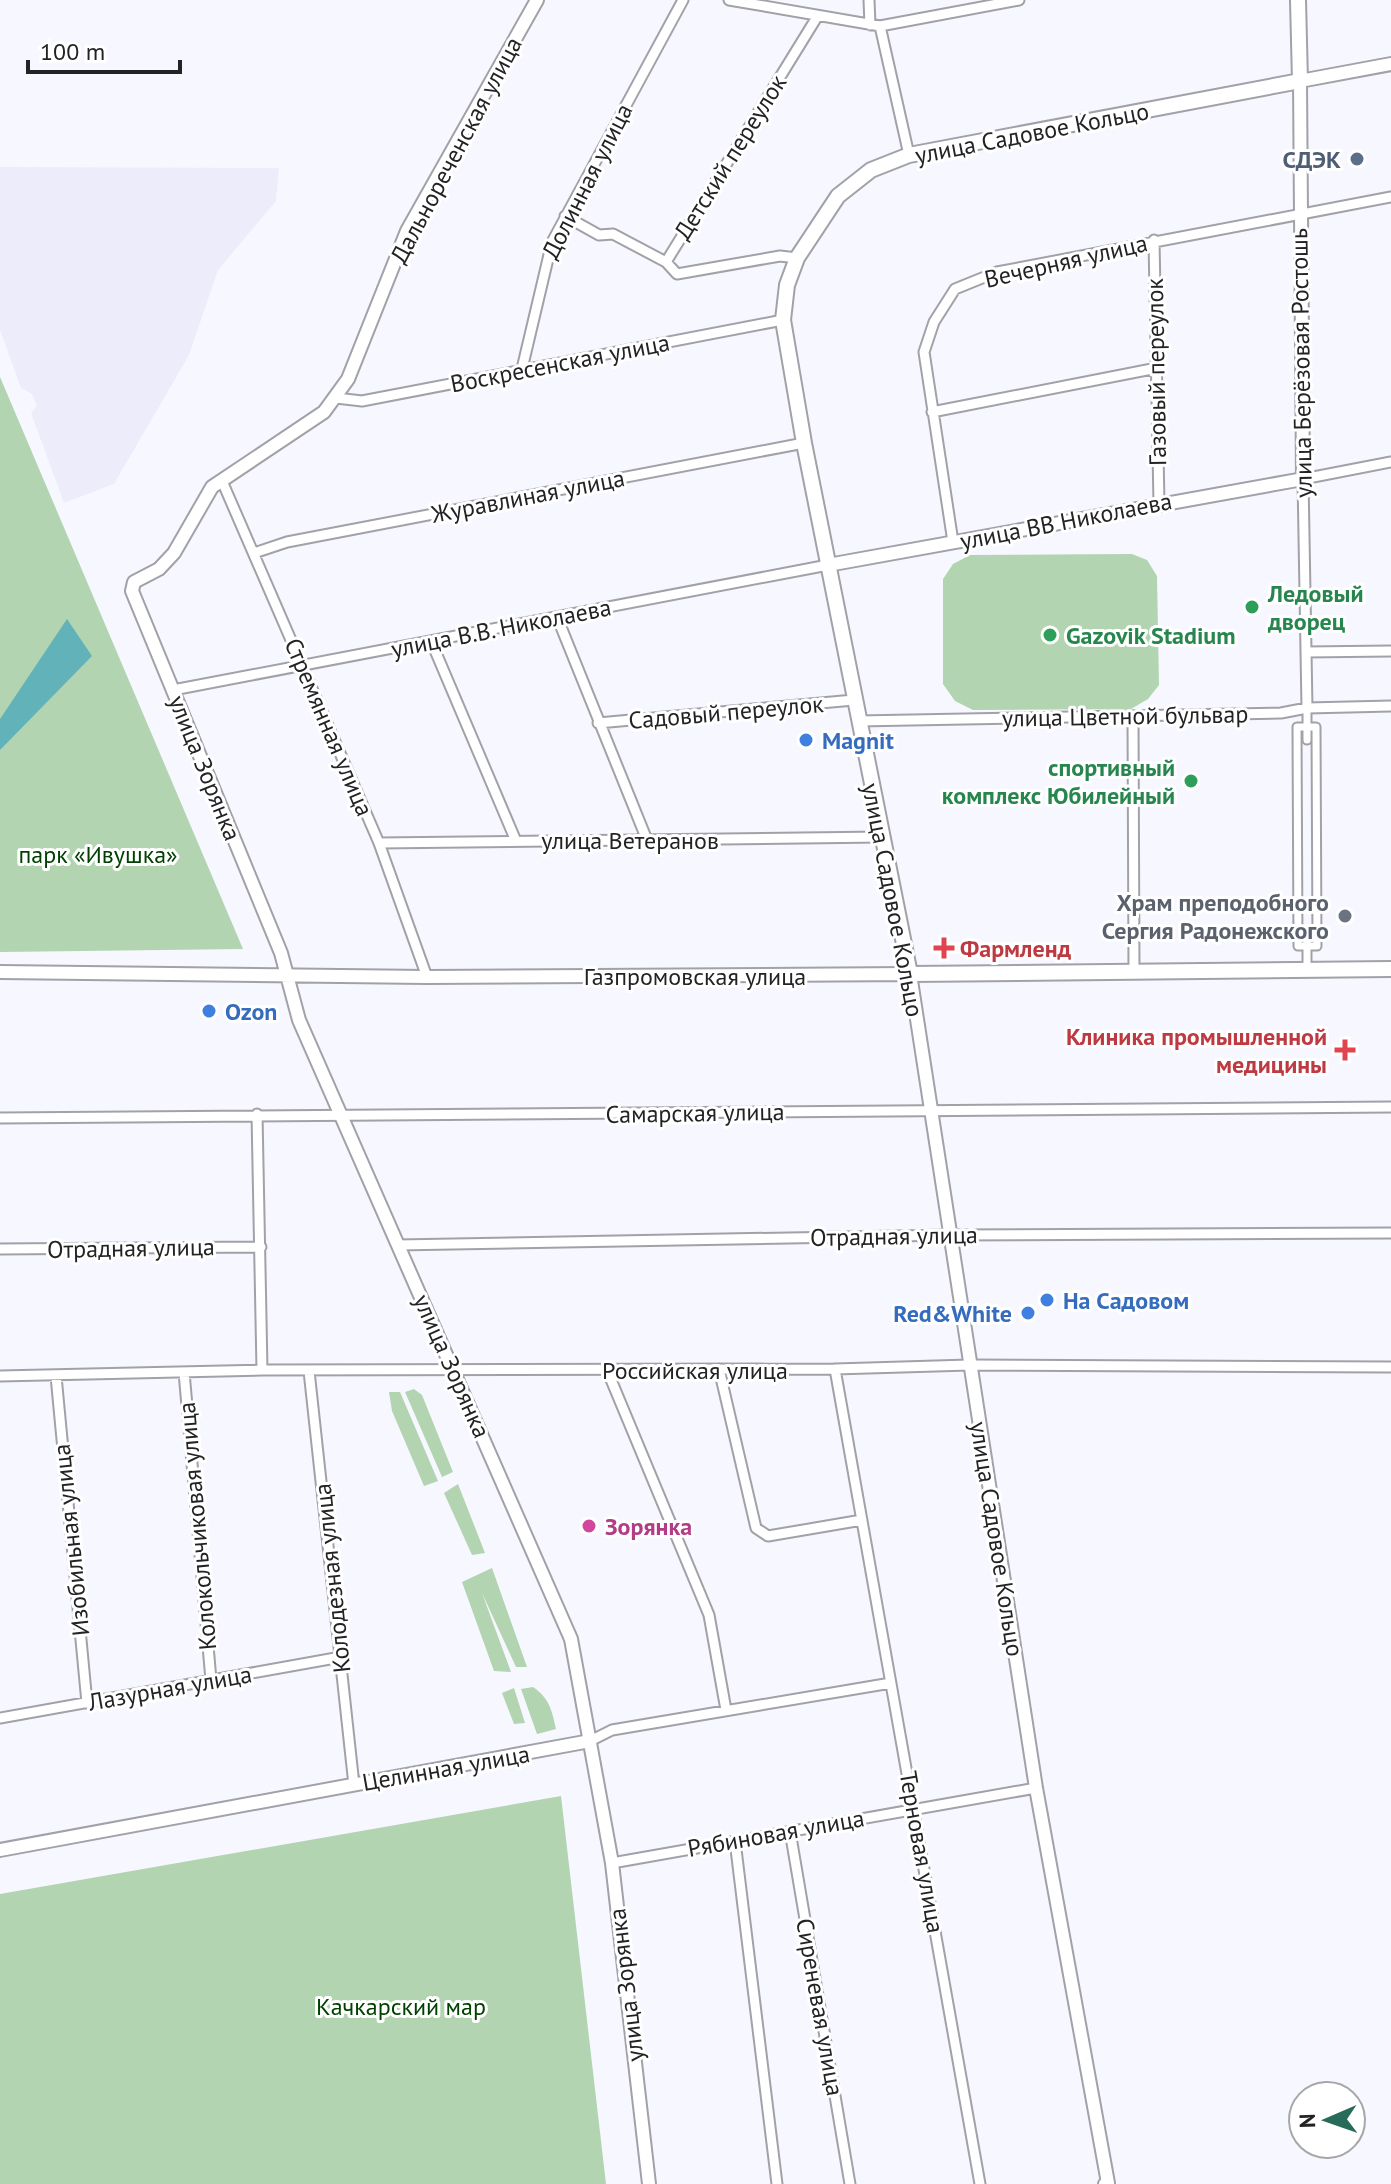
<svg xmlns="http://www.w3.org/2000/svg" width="1391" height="2184" viewBox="0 0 1391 2184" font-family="'PT Sans',sans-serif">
  <rect width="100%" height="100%" fill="#f7f7ff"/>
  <path fill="#edecfb" d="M0,167L279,168L276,201L218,270L189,355L114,484L64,503L31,413L37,406L32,394L21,388L0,330Z"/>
  <path fill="#b2d4b0" d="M0,377L243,949L0,952Z
    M1132,554L1147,560L1157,576L1159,685L1148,699L1131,709L973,710L955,701L943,684V579L953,564L970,555Z
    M414,1389L422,1395L453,1472L442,1477L405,1392Z
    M389,1392H400L438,1481L424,1486L392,1411Z
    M458,1484L485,1553L472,1555L444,1493Z
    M492,1568L527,1667H516L482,1593L511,1672L494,1671L462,1582Z
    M533,1687C549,1698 552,1710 556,1729L537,1734L521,1689Z
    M514,1688L525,1723L514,1724L502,1693Z
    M561,1796L606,2184H0V1894Z"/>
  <path fill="#62b3b9" d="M67,619L92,656L0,750V719Z"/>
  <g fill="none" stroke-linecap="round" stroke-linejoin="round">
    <defs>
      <path id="pedestrian" d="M1307,708V727H1297L1298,946H1307V970
        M1307,934V946H1317L1316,727H1307V740"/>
      <path id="minor" d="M729,0L880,26L1019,0
        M869,0L870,25
        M880,26L909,155
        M565,216L599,235L613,234L666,262
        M1154,240L1159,504
        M797,258L780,256L677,274L666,262L817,17
        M521,373L552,242L683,0
        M336,398L362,401L783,320
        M932,412L1157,368
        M222,481L379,843L427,977
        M953,542L924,352L934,322L955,289L997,272L1391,197
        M254,553L287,542L804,443
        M557,617L647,840
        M431,641L516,841
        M1306,652L1391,651
        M173,690L828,565
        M1307,708L1303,479L1391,462
        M1133,716L1134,971
        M858,721L1281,713L1307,708L1391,706
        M598,723L854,700
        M379,843L882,837
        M257,1114L262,1370
        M0,1118L1391,1107
        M397,1245L951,1235L1391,1233
        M0,1249L261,1247
        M719,1369L756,1528L768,1536L862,1520
        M835,1369L980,2184
        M607,1370L709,1615L726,1710
        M309,1371L354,1785
        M184,1372L211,1680
        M0,1376L262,1370L835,1369L969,1365L1391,1367
        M56,1376L87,1703
        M0,1718L341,1657
        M590,1741L612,1730L891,1683
        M790,1831L850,2184
        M735,1841L777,2184
        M612,1863L1036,1788"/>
      <path id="tertiary" d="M537,0L407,231L348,379L324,412L212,487L174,553L159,569L134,582L132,591L281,953L299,1020L571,1639L612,1863L649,2184
        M828,565L1303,479L1300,81L1391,64
        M0,972L427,977L910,974L1036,1788L1108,2183L1105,2184
        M0,1850L590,1741"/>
      <path id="secondary" d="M1298,0L1300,81L909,155L871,170L838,196L797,258L787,285L783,320L804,443L910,974L1391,969"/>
    </defs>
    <use href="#pedestrian" stroke="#a2a1a8" stroke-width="11"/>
    <use href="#minor" stroke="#a2a1a8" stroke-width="13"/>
    <use href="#tertiary" stroke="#a2a1a8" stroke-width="16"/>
    <use href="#secondary" stroke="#a2a1a8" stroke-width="18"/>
    <use href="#pedestrian" stroke="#fff" stroke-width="7"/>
    <use href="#minor" stroke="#fff" stroke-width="9"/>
    <use href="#tertiary" stroke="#fff" stroke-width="12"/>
    <use href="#secondary" stroke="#fff" stroke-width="14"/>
  </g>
  <circle fill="#5c6f8a" stroke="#fff" stroke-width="3" cx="1357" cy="159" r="8"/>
  <g fill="#2e9e5b" stroke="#fff" stroke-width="3">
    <circle cx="1252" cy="607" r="8"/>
    <circle cx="1050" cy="635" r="8"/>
    <circle cx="1191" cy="781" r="8"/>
  </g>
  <g fill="#3f7fe0" stroke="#fff" stroke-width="3">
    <circle cx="806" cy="740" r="8"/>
    <circle cx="209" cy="1011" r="8"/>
    <circle cx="1047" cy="1300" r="8"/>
    <circle cx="1028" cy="1313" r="8"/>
  </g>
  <circle fill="#6b7280" stroke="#fff" stroke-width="3" cx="1345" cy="916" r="8"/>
  <g fill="#e0444e" stroke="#fff" stroke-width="3">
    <path d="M940 936h8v8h8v8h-8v8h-8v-8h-8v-8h8z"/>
    <path d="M1341 1038h8v8h8v8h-8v8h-8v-8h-8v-8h8z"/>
  </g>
  <circle fill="#d1479c" stroke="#fff" stroke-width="3" cx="589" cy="1526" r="8"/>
  <g text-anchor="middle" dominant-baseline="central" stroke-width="6" stroke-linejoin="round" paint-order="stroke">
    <g font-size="24" fill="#232325" stroke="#fff">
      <text transform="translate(1032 133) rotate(-11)">улица Садовое Кольцо</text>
      <text transform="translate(456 150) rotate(-62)">Дальнореченская улица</text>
      <text transform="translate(730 157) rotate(-58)">Детский переулок</text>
      <text transform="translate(587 181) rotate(-63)">Долинная улица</text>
      <text transform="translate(1066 261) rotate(-13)">Вечерняя улица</text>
      <text transform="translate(560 363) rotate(-11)">Воскресенская улица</text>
      <text transform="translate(1301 363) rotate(-91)">улица Берёзовая Ростошь</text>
      <text transform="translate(1156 372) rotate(-91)">Газовый переулок</text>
      <text transform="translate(528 496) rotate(-11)">Журавлиная улица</text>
      <text transform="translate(1066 521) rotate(-11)">улица ВВ Николаева</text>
      <text transform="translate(501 628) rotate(-11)">улица В.В. Николаева</text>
      <text transform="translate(726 712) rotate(-5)">Садовый переулок</text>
      <text transform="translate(1125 716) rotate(-1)">улица Цветной бульвар</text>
      <text transform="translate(329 727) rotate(67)">Стремянная улица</text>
      <text transform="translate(205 768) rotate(68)">улица Зорянка</text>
      <text x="630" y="840">улица Ветеранов</text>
      <text transform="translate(893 900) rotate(79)">улица Садовое Кольцо</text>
      <text x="695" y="976">Газпромовская улица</text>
      <text transform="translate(695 1113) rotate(-1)">Самарская улица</text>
      <text transform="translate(894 1236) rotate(-1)">Отрадная улица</text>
      <text transform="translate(131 1248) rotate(-1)">Отрадная улица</text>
      <text transform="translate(452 1366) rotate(66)">улица Зорянка</text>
      <text x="695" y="1370">Российская улица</text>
      <text transform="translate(197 1526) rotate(-95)">Колокольчиковая улица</text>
      <text transform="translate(997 1539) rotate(81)">улица Садовое Кольцо</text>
      <text transform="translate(71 1540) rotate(-96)">Изобильная улица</text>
      <text transform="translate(332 1578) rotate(-96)">Колодезная улица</text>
      <text transform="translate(170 1688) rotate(-10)">Лазурная улица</text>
      <text transform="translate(446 1768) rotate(-10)">Целинная улица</text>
      <text transform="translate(776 1833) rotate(-10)">Рябиновая улица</text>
      <text transform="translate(922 1852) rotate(80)">Терновая улица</text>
      <text transform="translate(626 1985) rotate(-97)">улица Зорянка</text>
      <text transform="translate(820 2007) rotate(80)">Сиреневая улица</text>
    </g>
    <g font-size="24" font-weight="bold" fill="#4e5e75" stroke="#fff" text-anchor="end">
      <text x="1341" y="159">СДЭК</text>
    </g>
    <g font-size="24" font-weight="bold" fill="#27864d" stroke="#fff" text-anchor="start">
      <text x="1268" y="593">Ледовый<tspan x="1268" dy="28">дворец</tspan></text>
      <text x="1066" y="635">Gazovik Stadium</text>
      <text x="1175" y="767" text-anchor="end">спортивный<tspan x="1175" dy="28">комплекс Юбилейный</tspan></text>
    </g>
    <g font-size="24" font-weight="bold" fill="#366cbe" stroke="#fff" text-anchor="start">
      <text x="822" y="740">Magnit</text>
      <text x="225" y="1011">Ozon</text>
      <text x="1063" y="1300">На Садовом</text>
      <text x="1012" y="1313" text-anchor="end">Red&amp;White</text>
    </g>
    <g font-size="24" fill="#004102" stroke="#fff">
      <text x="98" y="854">парк «Ивушка»</text>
      <text x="401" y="2006">Качкарский мар</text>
    </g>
    <g font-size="24" font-weight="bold" fill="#5b616d" stroke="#fff" text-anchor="end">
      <text x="1329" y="902">Храм преподобного<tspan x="1329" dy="28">Сергия Радонежского</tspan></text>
    </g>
    <g font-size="24" font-weight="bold" fill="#be3a42" stroke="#fff" text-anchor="start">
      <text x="960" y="948">Фармленд</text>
      <text x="1327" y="1036" text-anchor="end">Клиника промышленной<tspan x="1327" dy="28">медицины</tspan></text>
    </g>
    <g font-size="24" font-weight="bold" fill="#b23c85" stroke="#fff" text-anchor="start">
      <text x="605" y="1526">Зорянка</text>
    </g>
  </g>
  <g transform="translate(1327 2120) rotate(268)"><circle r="38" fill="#ffffff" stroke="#a7a7a8" stroke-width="2"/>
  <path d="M0-6L14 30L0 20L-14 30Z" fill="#296b5b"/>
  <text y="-12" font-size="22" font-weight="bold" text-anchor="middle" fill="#232325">N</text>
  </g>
  <path d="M28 60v12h152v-12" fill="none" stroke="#232325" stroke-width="4"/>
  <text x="40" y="60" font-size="24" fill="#232325" stroke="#ffffff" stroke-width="6" paint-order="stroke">100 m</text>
</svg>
